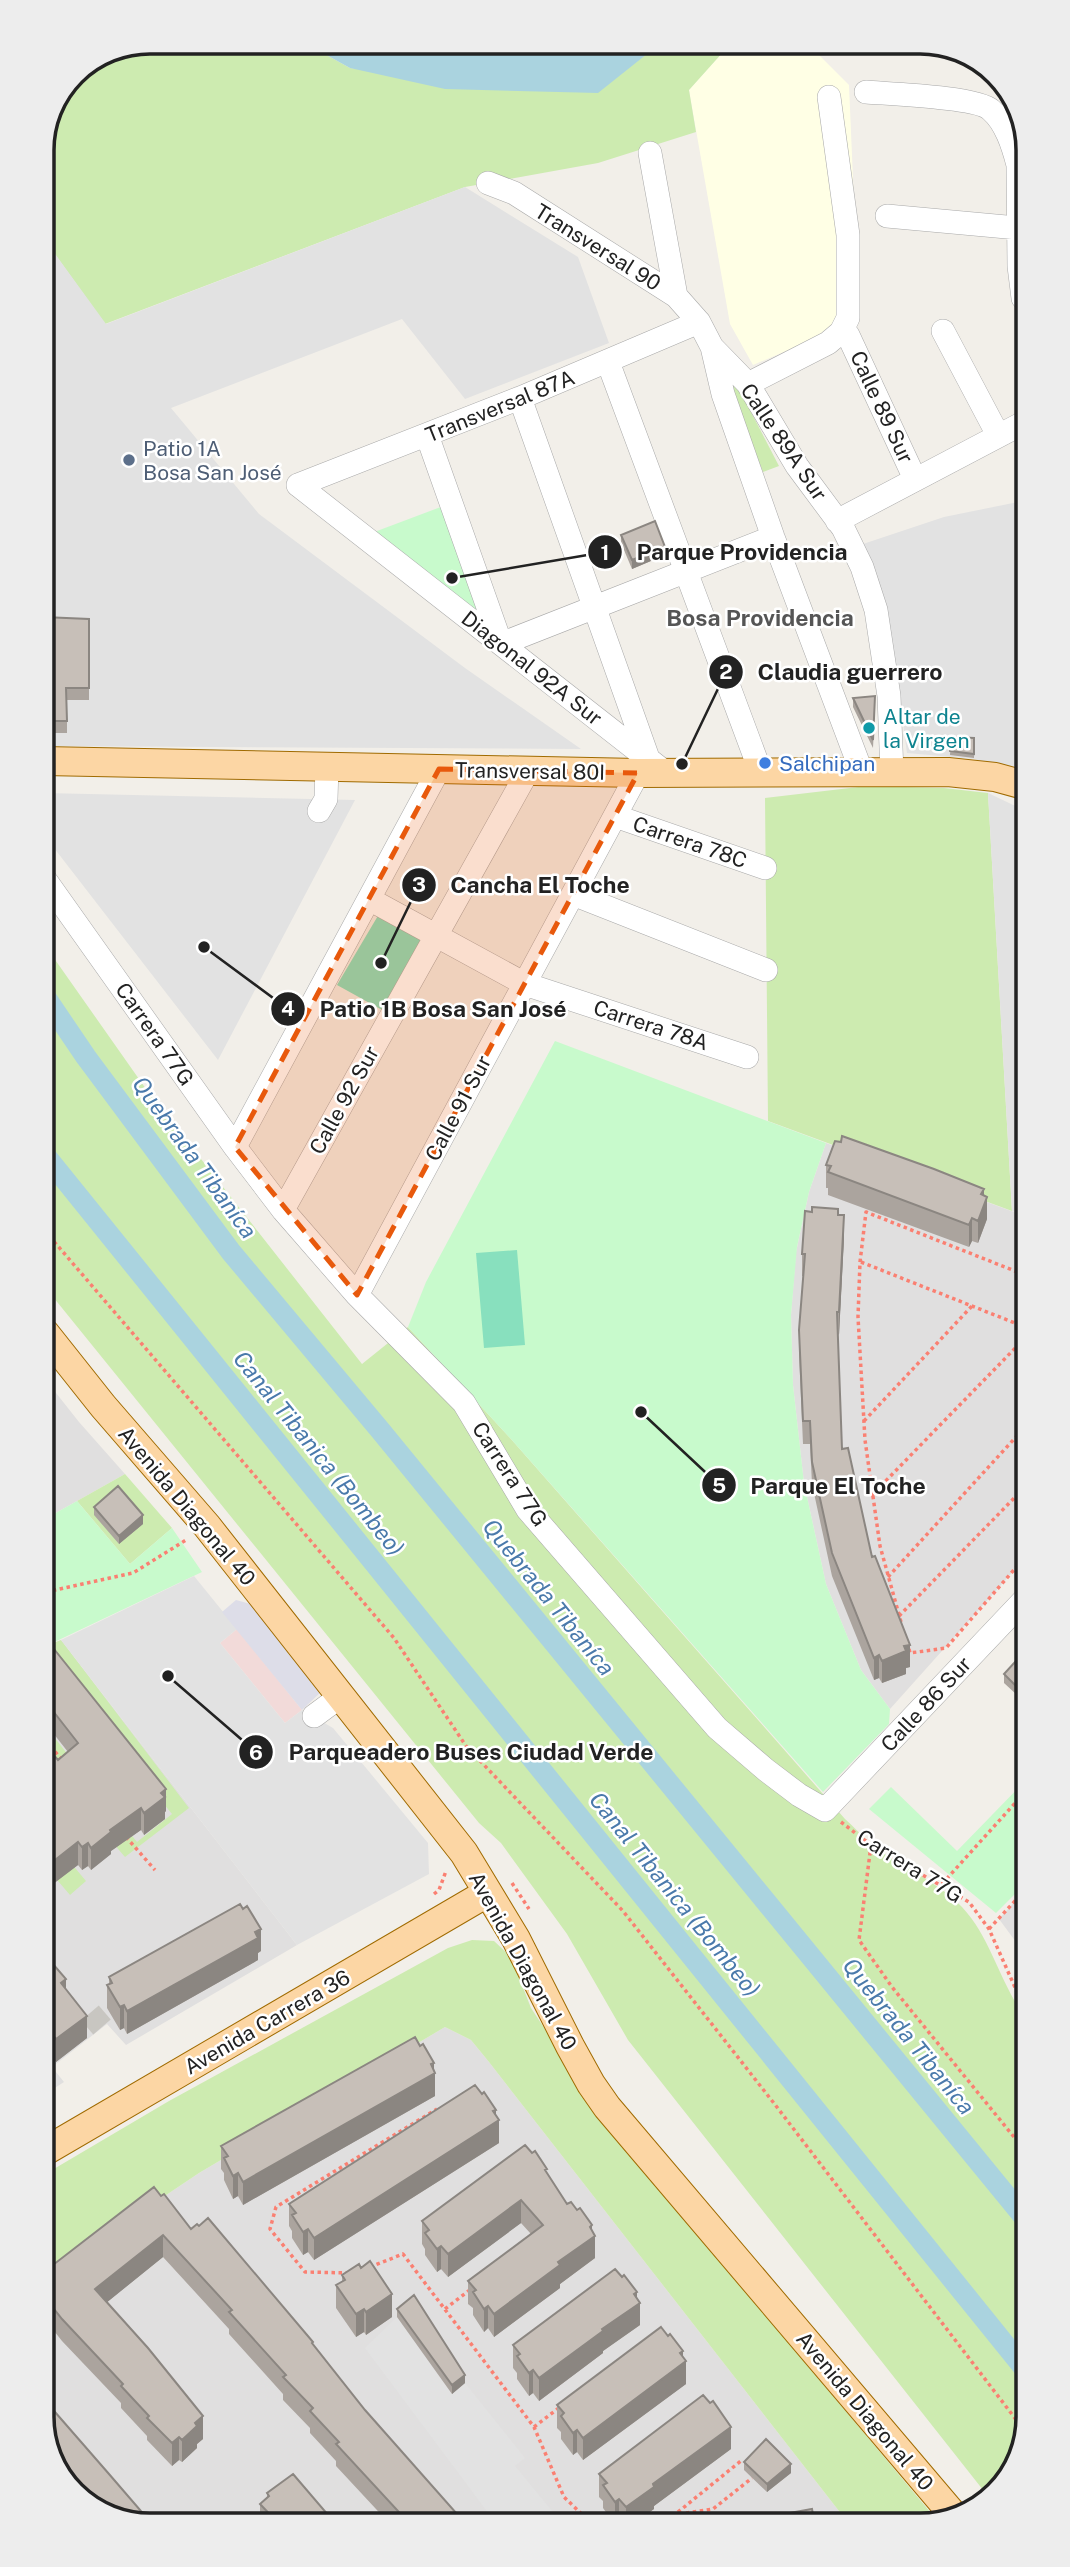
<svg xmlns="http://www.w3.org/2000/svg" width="1070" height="2567" viewBox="0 0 1070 2567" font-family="'Public Sans',sans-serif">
  <rect width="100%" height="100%" fill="#f2efe9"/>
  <path fill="#e0dfdf" d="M826,1143L1025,1216L1026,1557L890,1709L861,1670L826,1584L804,1483L793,1385L791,1315L796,1252L809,1192Z
    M45,1379L79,1422L125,1474L45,1519Z
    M61,1640L297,1945L126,2045L107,2024L52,2067L64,2082L47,2093L46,1646Z
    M1027,1888V1957L999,1919Z
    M445,2027L471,2040L489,2062L846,2520L143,2525L48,2451L47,2275L199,2173Z"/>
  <path fill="#f2dad9" d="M237,1629L302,1710L285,1723L220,1643Z"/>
  <path fill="#ffffe5" d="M732,42H806L849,85L859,320L753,365L730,324L689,90Z"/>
  <path fill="#cdebb0" d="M150,42H303L350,68L597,92L662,42H732L689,90L696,132L598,163L465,187L105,324L42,236V144L74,73Z
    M854,42H927L942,48Z
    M724,372L738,387L779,466L763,472Z
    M867,786L944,788L988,793L1012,1211L768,1121L765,798Z
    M44,944L146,1089L362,1364L408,1327L511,1439L845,1819C854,1827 863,1837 872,1845C901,1867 937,1881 962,1907C992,1939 1000,1985 1027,2019L1028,2417L1006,2482L987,2495L628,2040L567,1934L501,1843L479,1823L45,1287Z
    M125,1474L172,1528L130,1564L77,1501Z
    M61,1640L189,1808L125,1857L46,1765V1727L137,1842L172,1814L46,1659V1646Z
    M46,1833L86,1881L70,1895L46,1867Z
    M472,1940L494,1941L511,1957L531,2008L616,2137L936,2519L846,2520L489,2062L471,2040L445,2027L199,2173L47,2275V2173L169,2101L448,1948Z"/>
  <path fill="#c8facc" d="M446,505L491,622L369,534Z
    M555,1041L826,1143L809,1192L797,1247L791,1315L793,1385L804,1483L826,1584L861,1670L890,1709L889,1724L823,1792L511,1439L408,1327L426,1282Z
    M77,1501L130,1564L172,1528L202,1572L46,1646L45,1519Z
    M1026,1780L1027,1882L996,1913L869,1809L891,1787L957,1851Z"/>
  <path fill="#88e0be" d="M379,914L425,941L384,1011L337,985Z
    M517,1250L525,1345L484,1348L476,1253Z"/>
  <path fill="#e2e2e2" d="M465,187L578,257L609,343L465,399L402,319L171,408L259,514L465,668L581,749L44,746L42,236L106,324Z
    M1023,501L1024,772L974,759L907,753L890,627L863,544L944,517Z
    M44,793L355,800L218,1060L44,835Z
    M988,793L1024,810L1025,1216L1012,1211Z
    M194,1576L237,1629L220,1643L285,1723L302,1710L333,1728L428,1843L429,1874L297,1945L61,1640Z
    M397,2317L453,2393L465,2383L525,2458L515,2466L561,2522H495L365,2348Z"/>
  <path fill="#dddde8" d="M236,1600L258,1606L323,1690L302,1710L222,1612Z"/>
  <path fill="#aad3df" d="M303,42H662L598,93L445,89L350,68Z"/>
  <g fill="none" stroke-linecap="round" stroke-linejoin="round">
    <path stroke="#aad3df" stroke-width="21" d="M44,995L86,1057L231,1252L380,1430L1028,2222
      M45,1155L1028,2373"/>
    <path stroke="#c8c6c1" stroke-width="23" stroke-dasharray="23 11" stroke-linecap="butt" d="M90,2013L102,2027"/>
    <defs>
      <path id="minor" d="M866,92C890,94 977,97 991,110C1006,123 1013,146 1018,165L1019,266L1023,298
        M650,153L676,296
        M488,183L514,193L676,296L699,322L712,347L748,384L797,466L843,528L862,567L876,610L889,696L892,773
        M887,216L1018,228
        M943,331L998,435
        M848,335L915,479
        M712,347L723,394L773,537L862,773
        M608,362L761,773
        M748,384L828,343L841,332L848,318V235L829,97
        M520,398L648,758
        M427,435L501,644L773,537
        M298,485L666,773
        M298,485L520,398L699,322
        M837,521L1023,423
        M319,811L326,799L327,767
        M615,816L765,868
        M44,878L235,1147L283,1210L357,1295L464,1403L528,1510L717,1728L766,1770L799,1795L825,1810L1026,1598
        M573,894L766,970
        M369,899L525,984L747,1057
        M235,1147L439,769
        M283,1210L528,771
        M357,1295L638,773
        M314,1716L341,1696"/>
      <path id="major" d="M44,761L638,773L948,772L995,777L1024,785
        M45,1333L103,1406L207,1526L464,1853L516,1939L570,2046L591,2084L607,2107L956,2518
        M47,2150L487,1893"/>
    </defs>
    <use href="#minor" stroke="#a9a9a9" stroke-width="24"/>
    <use href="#major" stroke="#a06b00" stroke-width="30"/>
    <path stroke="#fa8072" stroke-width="3.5" stroke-dasharray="3.5 3.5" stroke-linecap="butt" d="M45,1231L394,1638L466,1746L623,1911L773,2102L1024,2430
      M861,1262L1025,1327
      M864,1421L972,1306
      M871,1496L1025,1338
      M888,1577L1026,1426
      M46,1592L133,1573L186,1540
      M899,1616L1026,1486
      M901,1622L880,1546L865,1440L858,1317L860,1262L866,1212L1025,1275
      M909,1649L910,1653L946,1648L1026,1556
      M46,1741L63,1761
      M841,1822L871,1845L969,1902L989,1929L1022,2003L1027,2009
      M126,1837L155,1870
      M871,1845L859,1940L892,1987L1027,2153
      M512,1883L529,1909
      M942,1884L1026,1791
      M434,1894L439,1890L446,1871
      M989,1929L1027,1888
      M370,2267L403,2254L534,2427L564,2497L590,2522
      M349,2273L305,2272L270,2229L276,2207L437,2109
      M445,2309L471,2289
      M534,2427L560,2407
      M679,2514L713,2509L752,2478
      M667,2521L742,2460"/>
    <use href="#minor" stroke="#fff" stroke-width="23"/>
    <use href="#major" stroke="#fcd6a4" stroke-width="28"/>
  </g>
  <path fill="#aba49e" d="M621,535L665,555L632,569L621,543Z
    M43,617L89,619V700H67V733H44Z
    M853,698L875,704L873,748L853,707Z
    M951,737L974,738V758L950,755Z
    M826,1165L984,1195L987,1219L978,1243L972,1241L969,1247L828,1195V1188H826Z
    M838,1215L844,1238L839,1335L838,1334L842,1449L872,1557L910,1667L906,1668V1674L882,1683L879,1678L874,1680L832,1576L812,1484L810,1444H803L799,1353V1330L803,1276H802V1254Z
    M94,1507L143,1524L119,1544L94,1515Z
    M46,1639L166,1811L165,1812V1819L144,1835L141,1830L111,1851V1854L91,1870L88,1866L82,1870L78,1865L53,1884V1890L46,1896L58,1760L68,1752L46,1724Z
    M1026,1650L1017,1695L1004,1683V1674Z
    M261,1951L258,1953V1960L127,2034L124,2028L120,2030L107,2008V1985L109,1984V1977Z
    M46,1956L66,1989L87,2038L56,2062L47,2050Z
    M434,2070L435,2096L243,2205L238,2196L233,2199L224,2180V2173L221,2169V2146Z
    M496,2116L499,2143L314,2260L308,2252L303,2255L292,2238V2231L289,2226V2204Z
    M547,2174L567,2204L592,2231L595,2258L560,2284V2288L494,2337L488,2328L484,2332L473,2315V2308L468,2304V2281L531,2234L521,2223L448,2277L441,2269L437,2272L425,2255V2249L422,2244V2221Z
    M154,2187L191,2229L313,2345L365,2410L465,2523H389L336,2466V2461L310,2433V2428L283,2400V2394L229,2334V2329L163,2257L107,2302L203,2439L197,2444V2448L182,2462L179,2460L172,2466L147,2440V2436L121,2408V2403L62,2341L47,2322V2258L53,2265Z
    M342,2275L392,2317L366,2335L364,2332L356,2337L336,2308V2285L342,2282Z
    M637,2298L640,2325L603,2351V2353L539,2401L533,2393L529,2396L517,2379V2373L513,2368V2345Z
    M397,2309L465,2383L452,2394L397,2317Z
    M683,2357L686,2384L583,2460L577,2452L573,2455L561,2439V2432L557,2428V2405Z
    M731,2449L654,2506V2509L637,2521L613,2522L603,2508V2501L599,2497V2474Z
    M744,2462L791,2473L767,2492L744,2470Z
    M267,2493L335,2523L260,2524V2504L267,2498Z"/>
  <path fill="#8b8681" d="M665,547V555L632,569V560Z
    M984,1189V1204L987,1197V1219L978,1243V1221L981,1194Z
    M844,1215V1238L839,1335V1312Z
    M972,1218V1241L969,1247V1225Z
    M143,1515V1524L119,1544V1536Z
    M910,1645V1667L906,1668V1674L882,1683V1661L904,1646Z
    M879,1655V1678L874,1680V1658Z
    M1026,1678V1686L1017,1695V1687Z
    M166,1789V1811L165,1812V1819L144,1835V1813L161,1793Z
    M141,1808V1830L111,1851V1854L91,1870V1848L110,1830Z
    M78,1842V1865L53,1884V1890L46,1896V1874L50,1864Z
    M88,1843V1866L82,1870V1847Z
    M261,1929V1951L258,1953V1960L127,2034V2011Z
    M66,1979V2002L61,1983Z
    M124,2005V2028L120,2030V2007Z
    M87,2016V2038L56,2062V2039Z
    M434,2063V2074L435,2073V2096L243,2205V2182Z
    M496,2110V2122L499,2120V2143L314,2260V2238Z
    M238,2173V2196L233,2199V2176Z
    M521,2200V2223L448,2277V2254Z
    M592,2225V2238L595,2236V2258L560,2284V2288L494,2337V2314L558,2262Z
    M308,2229V2252L303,2255V2232Z
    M163,2235V2257L95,2312V2289Z
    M441,2246V2269L437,2272V2249Z
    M637,2292V2305L640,2303V2325L603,2351V2353L539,2401V2378L602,2329Z
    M392,2294V2317L366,2335V2312Z
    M488,2306V2328L484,2332V2309Z
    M364,2309V2332L356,2337V2314Z
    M683,2351V2363L686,2361V2384L583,2460V2438Z
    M533,2370V2393L529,2396V2373Z
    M465,2375V2383L452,2394V2385Z
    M203,2416V2439L197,2444V2448L182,2462V2440L195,2423Z
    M731,2427V2449L654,2506V2509L637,2521L626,2522V2507L653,2484Z
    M577,2430V2452L573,2455V2433Z
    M179,2437V2460L172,2466V2443Z
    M791,2464V2473L767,2492V2484Z
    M619,2499V2521L615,2522V2502Z"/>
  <path fill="#c7bfb8" stroke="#8b8681" stroke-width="2" d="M655,521L665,547L632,560L621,535Z
    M43,617L89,619V688H66L67,721H44Z
    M875,696L873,740L853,698Z
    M951,737L974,738V754L950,751Z
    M842,1136L934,1169L984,1189L981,1194L987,1197L978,1221L972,1218L969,1225L828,1172L831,1166L826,1165L835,1141L841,1142Z
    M812,1207L838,1209V1215H844L839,1312H837L842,1449L848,1448L872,1557L875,1556L910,1645L904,1646L906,1651L882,1661L879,1655L874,1658L832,1553L812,1462L810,1421H803L799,1330L805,1254H802L805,1211L812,1212Z
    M118,1486L143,1515L119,1536L94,1507Z
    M46,1639L166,1789L161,1793L165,1797L144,1813L141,1808L110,1830L111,1832L91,1848L88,1843L82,1847L78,1842L50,1864L53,1868L46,1874V1746L58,1760L78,1743L46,1702Z
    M1026,1650V1678L1017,1687L1004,1674Z
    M240,1904L243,1909L247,1906L261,1929L255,1932L258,1938L127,2011L124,2005L120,2007L107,1985L112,1983L109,1977Z
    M46,1956L66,1979L61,1983L87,2016L56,2039L47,2028Z
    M415,2037L420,2046L423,2044L434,2063L431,2064L435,2073L243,2182L238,2173L233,2176L224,2158L228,2156L221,2146Z
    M475,2085L482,2094L484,2092L496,2110L493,2111L499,2120L314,2238L308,2229L303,2232L292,2215L296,2213L289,2204Z
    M525,2145L532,2153L535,2151L547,2169L545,2170L567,2204L571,2202L577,2210L580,2208L592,2225L590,2227L595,2236L558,2262L560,2265L494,2314L488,2306L484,2309L473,2292L476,2290L468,2281L543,2225L521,2200L448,2254L441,2246L437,2249L425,2233L429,2230L422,2221Z
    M154,2187L161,2196L164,2194L191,2229L197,2224L199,2226L208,2218L313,2342L312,2343L365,2410L465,2523H409L336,2444L339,2442L310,2411L313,2408L283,2377L286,2375L229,2312L232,2310L163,2235L95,2289L148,2348L203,2416L195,2423L197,2426L182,2440L179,2437L172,2443L147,2418L149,2416L121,2386L123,2384L62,2319L47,2300V2258L53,2265Z
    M370,2261L392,2294L366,2312L364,2309L356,2314L336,2285L345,2280L342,2275L359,2264L361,2268Z
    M615,2269L622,2277L624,2275L637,2292L634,2294L640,2303L602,2329L603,2331L539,2378L533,2370L529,2373L517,2356L520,2354L513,2345Z
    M414,2295L465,2375L452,2385L397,2309Z
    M661,2327L668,2336L670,2334L683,2351L680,2353L686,2361L583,2438L577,2430L573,2433L561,2416L564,2413L557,2405Z
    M703,2395L710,2403L713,2401L731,2427L653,2484L654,2487L626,2507L619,2499L615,2502L603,2485L607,2483L599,2474Z
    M48,2404L109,2474L153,2525H143L84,2502L48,2451Z
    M766,2439L791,2464L767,2484L744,2462Z
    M293,2474L335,2523L279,2524L260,2504L269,2496L267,2493Z
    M812,2509L814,2520L818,2519V2520L745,2521Z"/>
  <path fill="#e8590c" fill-opacity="0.2" stroke="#e8590c" stroke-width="5" stroke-dasharray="14 9" stroke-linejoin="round" d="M439,769L638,773L357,1295L235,1147Z"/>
  <circle fill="#5c6f8a" stroke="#fff" stroke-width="2.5" cx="129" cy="460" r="7"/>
  <circle fill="#0f9aa8" stroke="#fff" stroke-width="2.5" cx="869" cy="728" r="7"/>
  <circle fill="#3f7fe0" stroke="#fff" stroke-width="2.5" cx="765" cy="763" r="7"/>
  <g text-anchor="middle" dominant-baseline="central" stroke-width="5" stroke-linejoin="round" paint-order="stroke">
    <g font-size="21" fill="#222" stroke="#fff">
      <text transform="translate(598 247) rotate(32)">Transversal 90</text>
      <text transform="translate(500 406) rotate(-22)">Transversal 87A</text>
      <text transform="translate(882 407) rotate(65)">Calle 89 Sur</text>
      <text transform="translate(784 442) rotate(56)">Calle 89A Sur</text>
      <text transform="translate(532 668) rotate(38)">Diagonal 92A Sur</text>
      <text transform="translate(530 771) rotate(1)">Transversal 80I</text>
      <text transform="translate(690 842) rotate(19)">Carrera 78C</text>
      <text transform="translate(651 1025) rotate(18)">Carrera 78A</text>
      <text transform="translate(155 1034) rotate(55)">Carrera 77G</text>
      <text transform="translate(344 1100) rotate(-61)">Calle 92 Sur</text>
      <text transform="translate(458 1108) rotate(-62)">Calle 91 Sur</text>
      <text transform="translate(510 1474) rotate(57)">Carrera 77G</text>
      <text transform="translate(187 1506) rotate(50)">Avenida Diagonal 40</text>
      <text transform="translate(926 1704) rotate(-47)">Calle 86 Sur</text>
      <text transform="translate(910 1866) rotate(32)">Carrera 77G</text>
      <text transform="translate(523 1961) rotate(61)">Avenida Diagonal 40</text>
      <text transform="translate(267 2022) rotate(-30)">Avenida Carrera 36</text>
      <text transform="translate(865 2411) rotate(50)">Avenida Diagonal 40</text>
    </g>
    <g font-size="21" fill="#4e5e75" stroke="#fff" text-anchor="start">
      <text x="143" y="448">Patio 1A<tspan x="143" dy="24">Bosa San José</tspan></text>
    </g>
    <g font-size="21" fill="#0d838f" stroke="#fff" text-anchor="start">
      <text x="883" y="716">Altar de<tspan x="883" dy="24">la Virgen</tspan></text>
    </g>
    <g font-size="21" fill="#366cbe" stroke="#fff" text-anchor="start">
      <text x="779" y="763">Salchipan</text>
    </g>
    <g font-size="23" font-weight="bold" fill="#555" stroke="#fff">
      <text x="760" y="617">Bosa Providencia</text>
    </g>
    <g font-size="23" font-style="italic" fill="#4a7aab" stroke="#fff">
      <text transform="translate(195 1157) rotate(54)">Quebrada Tibaníca</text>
      <text transform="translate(319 1453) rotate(51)">Canal Tibanica (Bombeo)</text>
      <text transform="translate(549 1597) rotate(51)">Quebrada Tibaníca</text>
      <text transform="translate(675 1894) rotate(51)">Canal Tibanica (Bombeo)</text>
      <text transform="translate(909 2036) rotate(51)">Quebrada Tibaníca</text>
    </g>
  </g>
  <path d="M0 0H1070V2567H0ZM150 54H920A96 96 0 0 1 1016 150V2417A96 96 0 0 1 920 2513H150A96 96 0 0 1 54 2417V150A96 96 0 0 1 150 54Z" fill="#ededed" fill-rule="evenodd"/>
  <path fill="none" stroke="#222" stroke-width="3.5" d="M150 54H920A96 96 0 0 1 1016 150V2417A96 96 0 0 1 920 2513H150A96 96 0 0 1 54 2417V150A96 96 0 0 1 150 54Z"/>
  <path fill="none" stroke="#222" stroke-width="2.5" d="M452 578L605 552M682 764L726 672M381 963L419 885M204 947L288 1009M641 1412L719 1485M168 1676L256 1752"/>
  <g fill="#222" stroke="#fff" stroke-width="2.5">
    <circle cx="452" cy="578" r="7"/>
    <circle cx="682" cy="764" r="7"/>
    <circle cx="381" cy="963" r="7"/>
    <circle cx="204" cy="947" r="7"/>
    <circle cx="641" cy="1412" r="7"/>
    <circle cx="168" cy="1676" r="7"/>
    <circle cx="605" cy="552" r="18"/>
    <circle cx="726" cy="672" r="18"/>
    <circle cx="419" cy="885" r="18"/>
    <circle cx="288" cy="1009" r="18"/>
    <circle cx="719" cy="1485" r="18"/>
    <circle cx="256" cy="1752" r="18"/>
  </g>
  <g font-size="21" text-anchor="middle" font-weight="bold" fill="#fff">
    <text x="605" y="560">1</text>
    <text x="726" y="679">2</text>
    <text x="419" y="892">3</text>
    <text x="288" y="1016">4</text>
    <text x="719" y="1493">5</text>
    <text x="256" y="1760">6</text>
  </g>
  <g font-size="23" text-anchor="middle" font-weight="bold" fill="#222" stroke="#fff" stroke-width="5" stroke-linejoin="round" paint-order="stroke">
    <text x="742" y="560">Parque Providencia</text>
    <text x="850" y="680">Claudia guerrero</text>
    <text x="540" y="893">Cancha El Toche</text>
    <text x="443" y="1017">Patio 1B Bosa San José</text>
    <text x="838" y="1494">Parque El Toche</text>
    <text x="471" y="1760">Parqueadero Buses Ciudad Verde</text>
  </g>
</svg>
